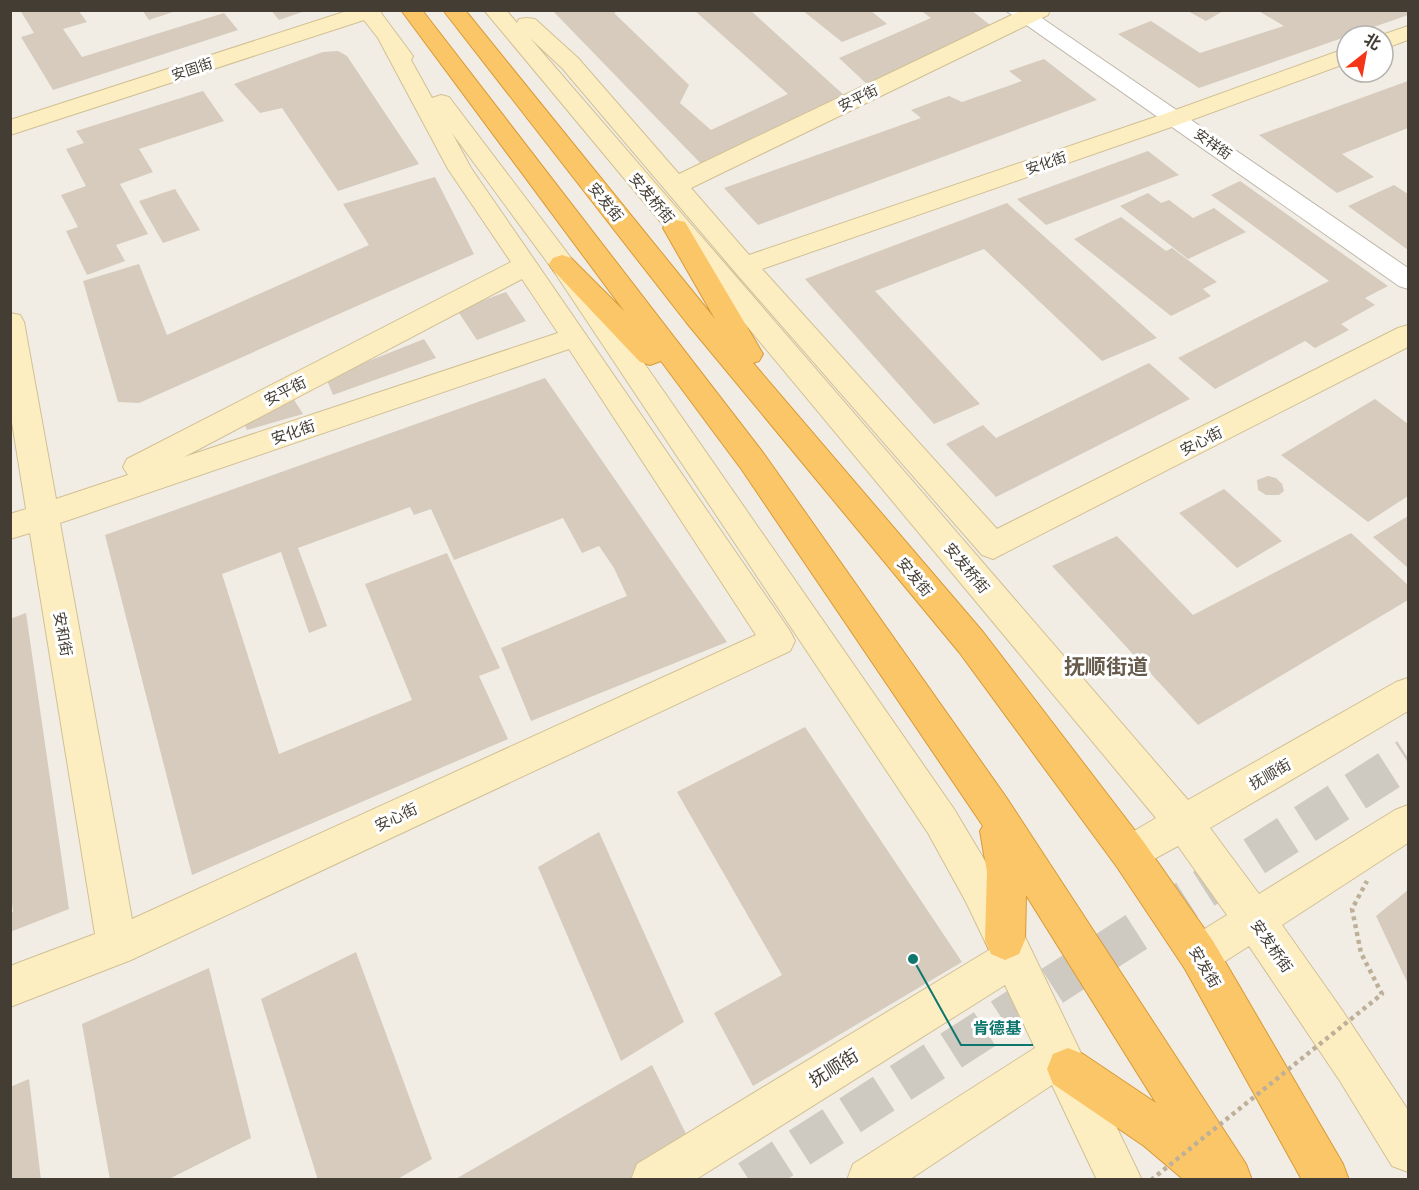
<svg xmlns="http://www.w3.org/2000/svg" width="1419" height="1190" viewBox="0 0 1419 1190" font-family="Helvetica,'Noto Sans SC',sans-serif">
  <rect width="100%" height="100%" fill="#f1ede4"/>
  <path fill="#d6cbbd" d="M20,10H78L87,22L63,29L82,57L224,13L238,30L53,90L21,37L34,33Z
    M142,10H176V11L149,20Z
    M271,10H305V11L279,20Z
    M552,10H620L614,13L689,85L680,103L711,130L788,94L694,10H750L846,97L706,169Z
    M802,10H870L887,24L842,42Z
    M920,10H971L990,25L871,88L839,58L931,18Z
    M1186,10H1225L1206,21Z
    M1257,10H1408V15L1199,88L1118,34L1151,21L1200,53L1284,26Z
    M338,51L347,56L419,164L338,191L282,108L260,113L234,84L323,52Z
    M1044,59L1097,100L758,225L724,188L921,118L911,110L949,96L962,102L1022,81L1009,71Z
    M1408,81V128L1342,154L1374,177L1337,193L1259,135Z
    M203,91L224,121L139,149L153,172L120,184L148,234L116,245L125,261L87,275L66,231L78,227L61,195L86,186L66,149L84,143L76,131Z
    M1148,151L1179,175L1046,225L1017,199Z
    M435,177L474,254L139,403L118,402L83,281L139,264L167,335L369,245L343,204Z
    M1240,181L1388,286L1365,298L1375,305L1341,324L1349,330L1315,348L1305,341L1215,389L1178,358L1329,281L1211,195Z
    M1394,185L1408,194V250L1348,206Z
    M175,189L200,230L163,243L139,201Z
    M1148,193L1161,203L1169,200L1193,218L1214,208L1246,232L1188,259L1120,206Z
    M1007,203L1157,338L1102,361L984,249L875,291L980,404L934,424L805,279Z
    M1121,217L1166,251L1172,248L1217,282L1203,289L1211,296L1171,316L1074,239Z
    M506,292L526,321L477,340L457,310Z
    M424,339L436,358L333,395L326,378Z
    M1149,363L1190,399L996,497L946,444L983,425L996,438Z
    M545,378L727,642L531,721L501,648L627,596L614,568L599,546L582,553L563,518L454,560L431,509L414,515L410,507L298,548L327,626L309,633L281,552L222,574L279,754L412,700L365,584L447,553L500,668L479,676L508,739L192,875L105,535Z
    M291,395L303,414L247,430L242,418Z
    M1375,399L1408,424V496L1368,522L1281,455Z
    M1268,476L1276,478L1282,484L1284,491L1279,495H1266L1258,490L1257,480Z
    M1224,489L1282,541L1237,568L1179,513Z
    M1408,516V568L1373,537Z
    M1351,533L1408,585V600L1198,725L1052,566L1117,536L1193,615Z
    M26,613L69,909L10,932V913L13,912L10,886V619Z
    M805,727L962,962L753,1086L714,1013L782,975L677,792Z
    M599,832L684,1022L621,1061L538,867Z
    M1408,890V984L1376,916Z
    M356,952L432,1159L396,1180H318L261,999Z
    M209,968L251,1138L167,1180H110L82,1024Z
    M652,1065L692,1146L636,1180H454Z
    M29,1079L41,1180H10V1087Z"/>
  <g fill="none" stroke-linecap="round" stroke-linejoin="round">
    <path stroke="#cecac1" stroke-width="40" stroke-dasharray="40 20" stroke-linecap="butt" d="M749,1180L1408,758"/>
    <defs>
      <path id="street" d="M1005,10H1030L1408,268V289L1399,286Z"/>
      <path id="secondary" d="M350,10H383L381,13L413,56L411,60L432,98L441,95L449,97L571,258L954,809L994,876L1028,943L1142,1180H1097L1052,1085L909,1180H847L853,1164L1035,1048L1005,985L695,1180H631L637,1164L989,950L966,902L928,833L553,270L452,133L471,168L790,631L795,641L790,651L131,960L10,1007V966L95,934L30,533L10,539V514L26,509L10,410V313L20,315L24,322L56,499L128,475L123,467L127,459L511,262L448,169L378,38L364,20L10,135V120ZM522,279L558,333L184,457ZM569,349L756,635L132,919L60,523Z
        M484,10H506L517,23L519,19L527,18L535,19L578,58L679,174L1022,10H1050L1048,15L691,188L749,255L1167,113L1347,48V63L1183,123L762,269L997,529L1398,328L1408,325V347L993,559L982,555L735,272L562,68L530,38L1188,800L1396,682L1408,678V711L1210,828L1259,894L1395,810L1408,805V843L1282,925L1342,1010L1408,1110V1172L1392,1166L1340,1081L1249,946L1213,969L1199,975L1185,969L1179,955L1185,941L1227,915L1178,846L1130,872L1117,867L1111,854L1117,841L1156,818Z
        M1408,26V40L1383,49V36H1379Z"/>
      <path id="highway" d="M401,10H422L764,454L1006,797L1246,1164L1252,1180H1184L1144,1146L1053,1084L1047,1069L1053,1054L1068,1048L1083,1054L1156,1103L1026,895L1025,940L1019,954L1005,960L991,954L985,940L987,872L980,831L983,826L742,470L661,361L650,365L640,362L553,270L549,264L553,258L562,255L571,258L625,312Z
        M443,10H465L715,319L663,228L667,222L676,220L685,222L763,354L759,361L753,363L983,632L1143,841L1213,941L1343,1164L1349,1180H1302L1185,969L1117,867L959,652L686,322Z"/>
    </defs>
    <use href="#street" stroke="#bfb7aa" stroke-width="2"/>
    <use href="#secondary" stroke="#d1c095" stroke-width="2"/>
    <use href="#highway" stroke="#d89a37" stroke-width="2"/>
    <use href="#street" fill="#fff" fill-rule="evenodd"/>
    <use href="#secondary" fill="#fdeec2" fill-rule="evenodd"/>
    <use href="#highway" fill="#fac667" fill-rule="evenodd"/>
    <path stroke="#beb098" stroke-width="4.5" stroke-dasharray="4 4" stroke-linecap="butt" d="M1151,1180L1382,994L1361,953L1352,909L1367,881"/>
  </g>
  <g text-anchor="middle" dominant-baseline="central" stroke-width="6" stroke-linejoin="round" paint-order="stroke">
    <g font-size="14" fill="#433d34" stroke="#fff">
      <text transform="translate(192 69) rotate(-18)">安固街</text>
      <text transform="translate(858 98) rotate(-26)">安平街</text>
      <text transform="translate(1213 144) rotate(35)">安祥街</text>
      <text transform="translate(1046 163) rotate(-19)">安化街</text>
    </g>
    <g font-size="15" fill="#433d34" stroke="#fff">
      <text transform="translate(652 198) rotate(50)">安发桥街</text>
      <text transform="translate(606 202) rotate(51)">安发街</text>
      <text transform="translate(285 391) rotate(-27)">安平街</text>
      <text transform="translate(293 432) rotate(-19)">安化街</text>
      <text transform="translate(1201 441) rotate(-27)">安心街</text>
      <text transform="translate(967 568) rotate(50)">安发桥街</text>
      <text transform="translate(915 577) rotate(50)">安发街</text>
      <text transform="translate(63 634) rotate(80)">安和街</text>
      <text transform="translate(1270 774) rotate(-30)">抚顺街</text>
      <text transform="translate(396 817) rotate(-25)">安心街</text>
      <text transform="translate(1272 946) rotate(55)">安发桥街</text>
      <text transform="translate(1205 967) rotate(59)">安发街</text>
    </g>
    <g font-size="18" fill="#433d34" stroke="#fff">
      <text transform="translate(834 1068) rotate(-32)">抚顺街</text>
    </g>
    <g font-size="21" font-weight="bold" fill="#665b4c" stroke="#fff">
      <text x="1106" y="666">抚顺街道</text>
    </g>
  </g>
  <path fill="none" stroke="#0f766e" stroke-width="2" d="M913 959L961 1045H1033"/>
  <circle fill="#0f766e" stroke="#fff" stroke-width="2" cx="913" cy="959" r="6"/>
  <g font-size="16" text-anchor="middle" font-weight="bold" fill="#0f766e" stroke="#fff" stroke-width="6" stroke-linejoin="round" paint-order="stroke">
    <text x="997" y="1034">肯德基</text>
  </g>
  <rect width="1419" height="1190" fill="none" stroke="#433d34" stroke-width="24"/>
  <g transform="translate(1365 54) rotate(31)"><circle r="28" fill="#ffffff" stroke="#b4b1ae" stroke-width="1.5"/>
  <path d="M0-4.5L10 22L0 15L-10 22Z" fill="#f43518"/>
  <text y="-9" font-size="16" font-weight="bold" text-anchor="middle" fill="#433d34">北</text>
  </g>
</svg>
